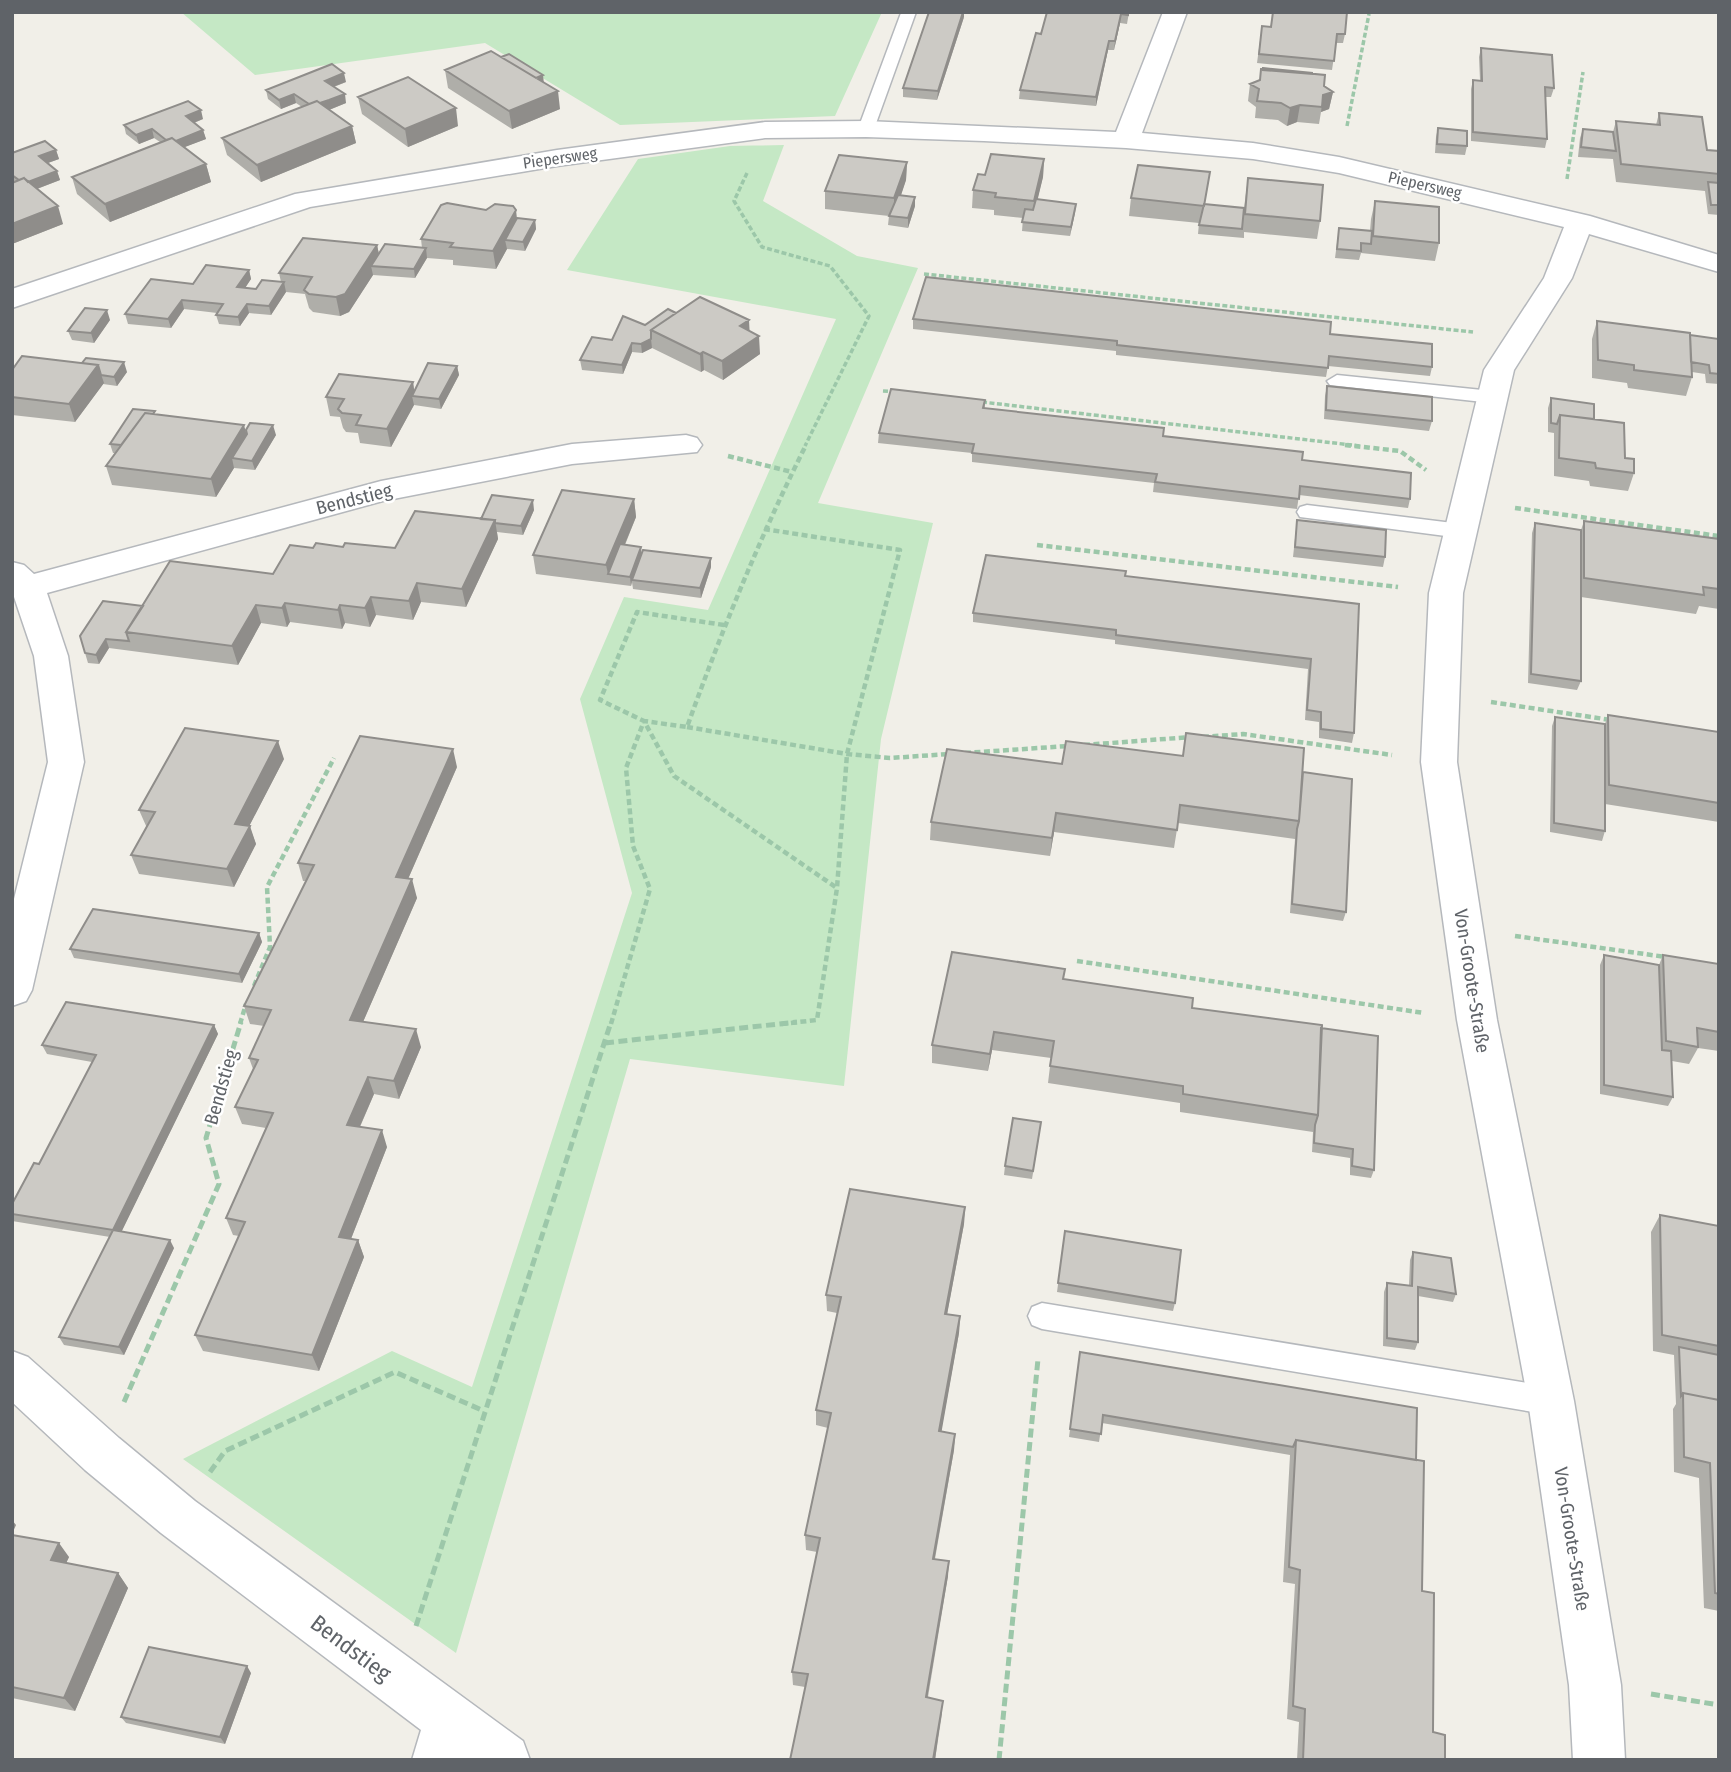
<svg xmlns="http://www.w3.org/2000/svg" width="1731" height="1772" viewBox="0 0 1731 1772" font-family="'Fira Sans Condensed',sans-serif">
  <rect width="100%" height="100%" fill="#f1efe8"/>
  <path fill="#c5e8c5" d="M181,12H882L835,116L620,125L485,43L255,75Z
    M784,145L763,201L857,256L918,268L818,503L933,523L881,739L844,1086L630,1059L456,1653L183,1459L392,1351L472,1387L632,893L580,699L624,597L708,610L836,319L567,270L638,159L730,146Z"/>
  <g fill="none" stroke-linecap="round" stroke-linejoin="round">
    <defs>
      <path id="lane" d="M916,12L874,129L872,133H860L858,129L901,13Z
        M1337,375L1492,391L1502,397L1492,403L1330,385L1327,381Z
        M1307,505L1461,524L1468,526L1471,531L1468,536L1461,538L1300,517L1297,512L1300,507Z
        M1042,1303L1551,1387L1562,1391L1566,1401L1562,1411L1551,1415L1042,1329L1032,1325L1028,1316L1032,1307Z"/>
      <path id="street" d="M1163,12H1187L1142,133L1253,143L1339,157L1590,216L1719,255V272L1589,234L1572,278L1514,370L1463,593L1457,762L1497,1020L1574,1401L1621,1685L1625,1760H1573L1569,1685L1528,1401L1457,1020L1421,762L1429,593L1484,370L1544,278L1564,227L1339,173L1253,159L1126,148L984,141L866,137L765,138L557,166L310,207L12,308V289L295,194L557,150L765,122L866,121L1116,132Z
        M686,435L697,438L702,445L697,452L572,464L383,501L47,593L68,656L84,762L32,990L26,1001L12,1006V907L48,762L34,656L12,591V562L24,565L34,574L381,481L572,444Z
        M12,1351L28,1357L119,1438L195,1501L523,1741L530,1760H412L421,1730L161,1533L85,1470L12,1402Z"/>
    </defs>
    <use href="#lane" stroke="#b5b8bc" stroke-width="3"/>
    <use href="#street" stroke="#b5b8bc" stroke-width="3"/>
    <path stroke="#9cc7a9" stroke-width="3.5" stroke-dasharray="5 2.5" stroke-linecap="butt" d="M1347,126L1369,14
      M747,173L734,201L762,247L830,266L869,316L805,446
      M1567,179L1583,72
      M924,274L1473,332
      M883,391L897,392
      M982,402L1360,446"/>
    <path stroke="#9cc7a9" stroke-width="4.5" stroke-dasharray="6 3.5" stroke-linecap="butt" d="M1345,445L1400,451L1426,470
      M728,456L792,472
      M1515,508L1719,536
      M764,529L900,550L847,754L837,888L817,1020L781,1024
      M1037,545L1398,587
      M724,625L637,612L600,700L644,721L674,776L837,888
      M1491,702L1611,720
      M687,727L847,754L890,758L950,754
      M1203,737L1243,734L1392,755
      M1084,745L1191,737
      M965,753L1068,746
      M1515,936L1666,957
      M1077,961L1424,1013
      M254,986L270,947L267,887L334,758
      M240,1024L246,1004
      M611,1024L650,889L633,846L626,768L644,721L687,727C722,630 760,537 806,445"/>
    <path stroke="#9cc7a9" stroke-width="5" stroke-dasharray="9 4.5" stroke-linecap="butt" d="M605,1043L797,1022
      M124,1402L219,1184L206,1138L241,1022
      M210,1472L225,1451L395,1372L484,1411
      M416,1626L611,1022
      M1651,1694L1719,1705
      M999,1760L1038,1359"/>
    <use href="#lane" fill="#fff" fill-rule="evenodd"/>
    <use href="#street" fill="#fff" fill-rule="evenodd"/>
  </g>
  <path fill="#afaea9" d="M1129,12L1127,24L1120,23L1114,50H1108L1096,106L1019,99L1020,90L1041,34Z
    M964,17L937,100L903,97V88Z
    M1262,26L1345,34L1343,43H1336L1332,70L1257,63Z
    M1481,48L1554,88L1551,97H1545L1547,139L1545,148L1471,141V89L1473,80H1480L1479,57Z
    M445,70L560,109L512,129L448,88Z
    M1312,74L1324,86L1333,92L1329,109L1321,112L1319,124L1297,122L1287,126L1278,120L1255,118L1256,107L1248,101L1250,84Z
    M346,82L334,87L346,103L329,110L352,126L356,143L261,182L227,155L222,138L302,107L296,103L281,109L268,99L266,90Z
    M358,97L458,126L408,147L362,114Z
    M1659,113L1707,150L1719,151V215L1708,214L1705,191L1616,182L1613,159L1578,157L1580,138L1583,129L1613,132L1616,121L1656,125Z
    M203,119L194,123L203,130L206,139L184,147L206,164L211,182L110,222L77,194L72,177L160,142L154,138L139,144L126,134L124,125Z
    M1438,128L1467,146L1465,155L1435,153L1436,137Z
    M56,150L59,159L48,163L57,171L60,180L37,189L63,224L12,244V183L13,182H12V153Z
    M1044,159L1043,177L1037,200L1076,204L1070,236L1022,231L1023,218L994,215V210L972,208L973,190L985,175Z
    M907,162L906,180L901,195L915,197V206L908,228L888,225L889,216L825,209V191Z
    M1248,178L1320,221L1317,239L1244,232V238L1198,234L1199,223L1129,216L1131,198L1244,208Z
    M1375,201L1439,243L1435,261L1361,253L1359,260L1335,258L1339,228L1370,231L1371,219Z
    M517,218L535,220L536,229L525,251L507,249L496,269L453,265V260L427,258L415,278L373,275L349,312L340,316L313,312L309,308L305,294L286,292L271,315L249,313L240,326L219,324L216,315L217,313L184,309L171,328L128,324L125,314L193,284L249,270L251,279L245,287L256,289L281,282L279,273L377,245L379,254L422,248L421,239Z
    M676,313L749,331L760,354L723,380L704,370L701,372L652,348L642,353L632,352L623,374L582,370L580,360L612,340L645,325Z
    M913,319L1330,334L1432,367L1430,376L1328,366L1326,377L1116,355V351L913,329Z
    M110,320L94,343L72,340L68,331Z
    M1597,321L1719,339V384L1706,383L1705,374L1692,372V377L1686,396L1628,388L1627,383L1592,378V339Z
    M457,366L459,375L441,409L414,405L391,447L360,443L358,433L346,432L343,428L340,417L330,416L326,397L413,382L414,391Z
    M12,370L127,372L117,386L103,384L75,422L12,415Z
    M1327,386L1432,421L1429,431L1324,419L1325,396Z
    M1551,398L1594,419L1625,458L1634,473L1628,491L1590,486L1589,481L1554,476V433L1548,432V408Z
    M985,400V408L1302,460L1410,499L1408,508L1299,495L1297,509L1153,492L1154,483L972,462V453L878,443L879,433Z
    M156,414L246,430L276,435L255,470L234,468L216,497L112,485L106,466L115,453H113L110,444Z
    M634,499L636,517L625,545L642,553L711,558V567L701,598L633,589L632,582L631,586L536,574L533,555Z
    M534,510L523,535L497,532L498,539L466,607L421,602L413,620L376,615L370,627L345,623L342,629L290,622L287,627L261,623L238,665L109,648L99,664L88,663L85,653L143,606L273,574L313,548L343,547L395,548L481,519Z
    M1297,520L1385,557L1383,567L1293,557Z
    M1584,521L1719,539V609L1699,606L1696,614L1581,597V681L1577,690L1528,683L1532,533L1535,523L1581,530Z
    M1125,576L1359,604L1354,733L1352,743L1319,738V722L1305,720L1308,669L1115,644V640L973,622V613Z
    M1608,715L1719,732V822L1605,804V831L1602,841L1550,832L1552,726L1555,717L1605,724Z
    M284,759L249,826L256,844L234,887L139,874L131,855L147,828L139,810Z
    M1062,764L1303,772L1346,912L1343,921L1290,913L1295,839L1178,823L1174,848L1054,832L1050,856L930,840L931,822Z
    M457,767L408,879L417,898L363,1022L421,1047L399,1099L374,1094L360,1127L387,1147L351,1239L358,1240L364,1257L319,1371L203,1351L195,1335L239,1236L233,1235L226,1218L266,1128L242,1124L235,1107L253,1069L249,1058L264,1026L250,1024L244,1006L306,881H303L298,863Z
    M259,933L262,942L242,983L74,958L70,949Z
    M1604,955L1659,965L1663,955L1719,964V1051L1698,1048L1689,1064L1672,1061L1673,1097L1668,1106L1600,1094V965Z
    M1064,979L1192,1008L1321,1028L1374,1170L1371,1178L1350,1175V1158L1312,1152L1313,1132L1180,1112V1103L1048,1083L1051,1058L992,1050L988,1071L932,1063V1045Z
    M214,1025L218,1034L121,1232L174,1248L124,1355L64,1345L59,1337L110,1237L12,1221V1204L39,1164L92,1062L47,1054L42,1045Z
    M1040,1131L1032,1179L1004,1175L1005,1166Z
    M965,1207L964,1224L947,1314L960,1316L959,1333L941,1431L955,1434L954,1450L935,1559L948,1576L928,1697L942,1714L935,1760H790L805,1687L793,1685L792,1672L817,1552L806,1550L805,1535L828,1428L816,1425V1410L837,1313L827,1311L826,1295Z
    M1660,1215L1719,1226V1218V1611L1704,1608L1699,1478L1674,1472L1673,1409L1676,1404L1674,1355L1653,1351L1651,1232Z
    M1065,1231L1175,1303L1173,1311L1057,1292Z
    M1413,1252L1456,1294L1453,1302L1418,1296V1342L1415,1350L1383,1346L1384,1292L1387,1283L1409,1286L1410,1260Z
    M1080,1352L1416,1460L1422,1591L1433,1732L1445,1760H1297L1299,1722L1287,1719L1295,1584L1283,1582L1290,1455L1102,1423L1099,1442L1069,1437Z
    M12,1535L69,1557L66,1563L118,1573L128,1588L75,1711L12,1698Z
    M251,1673L225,1744L126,1723L121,1717Z"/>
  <path fill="#8f8d8a" d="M963,12H964V17L937,100L938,91Z
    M1121,14L1120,23L1114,50L1115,41Z
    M1109,41L1108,50L1096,106V97Z
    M344,73L346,82L327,89L325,81Z
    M543,75L544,84L529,81Z
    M558,91L560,109L512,129L509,111Z
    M1333,92L1329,109L1321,112L1323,95Z
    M294,94L296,103L281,109L279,100Z
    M345,94L346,103L314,116L312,107Z
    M1300,105L1297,122L1287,126L1290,108Z
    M456,108L458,126L408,147L405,129Z
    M201,110L203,119L188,125L186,116Z
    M352,126L356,143L261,182L257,165Z
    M152,129L154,138L139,144L136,135Z
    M203,130L206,139L172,152L169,143Z
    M56,150L59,159L42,165L39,156Z
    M1044,159L1043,177L1033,219L1034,201Z
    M907,162L906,180L894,216V198Z
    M206,164L211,182L110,222L105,204Z
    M57,171L60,180L26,193L23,184Z
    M915,197V206L908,228V218Z
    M1076,204L1075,213L1070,236L1071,227Z
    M58,206L63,224L12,244V224Z
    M516,210L518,228L505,240L507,249L496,269L493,251Z
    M535,220L536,229L525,251L523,242Z
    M377,245L381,264L371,266L373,275L349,312L340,316L336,297Z
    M426,248L427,258L415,278L414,269Z
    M249,270L251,279L240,296L237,287Z
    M284,282L286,292L271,315L269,306Z
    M182,300L184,309L171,328L168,319Z
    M247,304L249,313L240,326L238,317Z
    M107,310L110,320L94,343L91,333Z
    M749,320L750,339L740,326Z
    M759,336L760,354L723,380L722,361Z
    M651,339L652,348L642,353L641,344Z
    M632,343V352L623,374L622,365Z
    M703,352L704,370L701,372L700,354Z
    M124,362L127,372L117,386L114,377Z
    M98,365L104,383L75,422L69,404Z
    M457,366L459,375L441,409L439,399Z
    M413,382L415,396H412L414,405L391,447L387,429Z
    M244,425L249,444L232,458L234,468L216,497L211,479Z
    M273,425L276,435L255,470L252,461Z
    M634,499L636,517L612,575L608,574L606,565Z
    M533,500L534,510L523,535L521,526Z
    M495,520L498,539L466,607L462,589Z
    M641,547L642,557L632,580L631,586L630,577Z
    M711,558V567L701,598L700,588Z
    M417,583L421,602L413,620L409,601Z
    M371,597L376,615L370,627L365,608Z
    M285,603L290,622L287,627L282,608Z
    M256,605L261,623L238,665L232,646Z
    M340,605L345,623L342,629L338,610Z
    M106,639L109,648L99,664L96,655Z
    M278,741L284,759L241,842L235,824Z
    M453,749L457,767L401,895L396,877Z
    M1056,813L1054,832L1050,856L1052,838Z
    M250,826L256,844L234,887L227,869Z
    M412,879L417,898L356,1038L350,1020Z
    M259,933L262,942L242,983L239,974Z
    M214,1025L218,1034L118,1239L113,1230Z
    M416,1029L421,1047L399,1099L394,1081Z
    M994,1032L992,1050L988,1071L990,1054Z
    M368,1077L374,1094L353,1142L347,1125Z
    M382,1130L387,1147L345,1254L339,1237Z
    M965,1207L964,1224L944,1331L945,1314Z
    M170,1240L174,1248L124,1355L119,1347Z
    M358,1240L364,1257L319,1371L312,1355Z
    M960,1316L959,1333L939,1446V1431Z
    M955,1434L954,1450L932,1573L933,1559Z
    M12,1520L16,1525L12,1534Z
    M59,1543L69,1557L61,1574L51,1560Z
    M949,1561L948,1576L925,1710L926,1697Z
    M118,1573L128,1588L75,1711L64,1698Z
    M247,1666L251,1673L225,1744L220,1737Z
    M943,1701L935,1760H933Z"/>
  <path fill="#cccac5" stroke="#8f8d8a" stroke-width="2" d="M929,12H963L938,91L903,88Z
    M1047,12H1128V15L1121,14L1115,41H1109L1096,97L1020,90L1036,33L1041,34Z
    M1273,12H1347L1345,34H1337L1334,61L1259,54L1262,26L1271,27Z
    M1481,48L1552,55L1554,88L1545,87L1547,139L1473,132V80L1482,81Z
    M491,51L558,91L509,111L445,70Z
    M509,54L543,75L536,78L501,57Z
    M332,64L344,73L325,81L345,94L329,100L320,103L317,101L309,104L294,94L279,100L266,90Z
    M1263,68L1312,73V74L1263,70Z
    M1261,69L1325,75L1324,86L1333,92L1323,95L1322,107L1300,105L1290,108L1281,103L1257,101L1259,89L1250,84L1260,80Z
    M408,77L456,108L405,129L358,97Z
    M188,101L201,110L186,116L203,130L176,141L172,138L166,140L152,129L136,135L124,125Z
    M317,101L352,126L257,165L222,138Z
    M1659,113L1702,117L1707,150L1719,151V174L1621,164L1616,121L1660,125Z
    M1438,128L1467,131V146L1437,144Z
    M1583,129L1613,132L1616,151L1581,147Z
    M172,138L206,164L105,204L72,177Z
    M45,141L56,150L39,156L57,171L28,182L24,178L19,180L12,175V153Z
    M991,154L1044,159L1034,201L995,197L996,193L973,190L978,174L985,175Z
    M839,155L907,162L894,198L825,191Z
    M1138,165L1210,172L1204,206L1131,198Z
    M24,178L58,206L12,224V183Z
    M1248,178L1323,185L1320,221L1245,214Z
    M1708,182L1719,183V205H1711Z
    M898,195L915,197L908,218L889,216Z
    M1036,199L1076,204L1071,227L1022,222L1025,209L1033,210Z
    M1375,201L1439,207V243L1373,236Z
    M447,203L486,210L495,204L513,206L516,210L493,251L450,247L453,243L421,239L441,205Z
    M1204,204L1244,208L1242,229L1199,225Z
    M517,218L535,220L523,242L505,240Z
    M1339,228L1372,231L1371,244L1361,243V251L1337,249Z
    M303,238L377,245L345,294L336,297L309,294L304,290L312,277L279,273Z
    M385,244L426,248L414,269L371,266Z
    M206,265L249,270L237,287L256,289L262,280L284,282L269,306L247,304L238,317L216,315L223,304L182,300L168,319L125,314L151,279L193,284Z
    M926,277L1331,322L1330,334L1432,344V367L1329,356L1328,368L1117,345V341L913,319Z
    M700,297L749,320L740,326L759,336L722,361L703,352L700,354L651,330Z
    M85,308L107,310L91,333L68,331Z
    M668,309L676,313L651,330V339L641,344L632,343L622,365L580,360L592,337L612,340L623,316L645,325Z
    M1597,321L1690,333L1692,377L1634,370V365L1598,360Z
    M1690,335L1719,339V374L1710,373L1709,365L1691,362Z
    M22,356L98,365L69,404L12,397V370Z
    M86,358L124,362L114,377L101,375L98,365L82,363Z
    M428,363L457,366L439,399L412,396Z
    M339,374L413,382L387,429L356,425L361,415L342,413L338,409L344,399L326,397Z
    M1327,386L1432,397V421L1326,410Z
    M891,389L985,400L983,408L1164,428L1163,436L1303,452L1302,460L1411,473L1410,499L1300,486L1299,499L1155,482L1157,474L972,453L974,444L879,433Z
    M1551,398L1594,404V419L1560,415L1557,424L1551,423Z
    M133,409L155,411L153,414L145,413L121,445L110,444Z
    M145,413L244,425L211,479L106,466Z
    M1560,415L1624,423L1625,458L1634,459V473L1596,468L1595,463L1559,458Z
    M250,423L273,425L252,461L232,458L247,434L246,430Z
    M562,490L634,499L606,565L533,555Z
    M492,495L533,500L521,526L495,523V520L481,519Z
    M415,511L495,520L462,589L417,583L409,601L371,597L365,608L340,605L338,610L285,603L282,608L256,605L232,646L126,632L170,561L273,574L290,545L313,548L316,543L343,547L345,543L395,548Z
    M1297,520L1386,530L1385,557L1295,547Z
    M1584,521L1719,539V589L1703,587L1704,595L1584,578Z
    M1535,523L1581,530V681L1531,674Z
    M620,544L641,547L630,577L608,574Z
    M643,550L711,558L700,588L632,580Z
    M986,555L1126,571L1125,576L1359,604L1354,733L1321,729V712L1307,710L1311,659L1116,635V630L973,613Z
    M103,601L143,606L126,632L129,641L106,639L96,655L85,653L80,636Z
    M1608,715L1719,732V803L1609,785Z
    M1555,717L1605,724V831L1554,823Z
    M185,728L278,741L235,824L250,826L227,869L131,855L155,812L139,810Z
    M1186,733L1304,748L1299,821L1180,805L1177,830L1056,813L1052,838L931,822L947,749L1062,764L1066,741L1183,756Z
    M360,736L453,749L396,877L412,879L350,1020L416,1029L394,1081L368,1077L347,1125L382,1130L339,1237L358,1240L312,1355L195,1335L245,1222L226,1218L273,1113L235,1107L258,1060L249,1058L271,1010L244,1006L314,865L298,863Z
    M1303,772L1352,779L1346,912L1292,904L1297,829L1299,821Z
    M93,909L259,933L239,974L70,949Z
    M952,952L1065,969L1063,979L1193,998L1192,1008L1322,1025L1318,1115L1183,1094V1086L1050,1066L1054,1041L994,1032L990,1054L932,1045Z
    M1604,955L1659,965L1662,1050L1671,1051L1673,1097L1604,1085Z
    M1663,955L1719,964V1032L1697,1028L1698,1047L1666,1041Z
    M66,1002L214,1025L113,1230L12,1214V1204L34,1163L39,1164L96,1055L42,1045Z
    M1321,1028L1378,1036L1374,1170L1352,1166L1353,1149L1314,1143L1315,1125L1318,1115Z
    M1013,1118L1041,1122L1033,1171L1005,1166Z
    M850,1189L965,1207L945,1314L960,1316L939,1431L955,1434L933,1559L949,1561L926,1697L943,1701L933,1760H790L808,1674L792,1672L820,1538L805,1535L831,1413L816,1410L841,1297L826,1295Z
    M1660,1215L1719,1226V1346L1662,1335Z
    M113,1230L170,1240L119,1347L59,1337Z
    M1065,1231L1181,1250L1175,1303L1058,1283Z
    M1413,1252L1451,1258L1456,1294L1418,1287V1342L1387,1338V1283L1412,1286Z
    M1679,1347L1719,1355V1400L1683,1393L1681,1396Z
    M1080,1352L1417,1408L1416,1460L1296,1440L1293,1447L1103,1415L1101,1434L1070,1429Z
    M1683,1393L1719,1400V1594L1715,1593L1710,1463L1684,1457Z
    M1296,1440L1424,1461L1422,1591L1434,1593L1433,1732L1445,1735V1760H1303L1305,1709L1293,1706L1300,1570L1289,1567Z
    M12,1535L59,1543L51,1560L118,1573L64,1698L12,1687Z
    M149,1647L247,1666L220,1737L121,1717Z"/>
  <g text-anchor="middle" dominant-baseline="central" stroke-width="5" stroke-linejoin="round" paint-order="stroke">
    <g font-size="16" fill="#5f6368" stroke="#fff">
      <text transform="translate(560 158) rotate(-8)">Piepersweg</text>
      <text transform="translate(1425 185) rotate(13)">Piepersweg</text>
    </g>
    <g font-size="19" fill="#5f6368" stroke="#fff">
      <text transform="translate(354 499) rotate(-14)">Bendstieg</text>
      <text transform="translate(1472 981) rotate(81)">Von-Groote-Straße</text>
      <text transform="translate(221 1087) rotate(-74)">Bendstieg</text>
      <text transform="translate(1572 1539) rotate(81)">Von-Groote-Straße</text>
    </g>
    <g font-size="23" fill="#5f6368" stroke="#fff">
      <text transform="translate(351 1648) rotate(37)">Bendstieg</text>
    </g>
  </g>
  <rect width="1731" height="1772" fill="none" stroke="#5f6368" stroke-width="28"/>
</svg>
